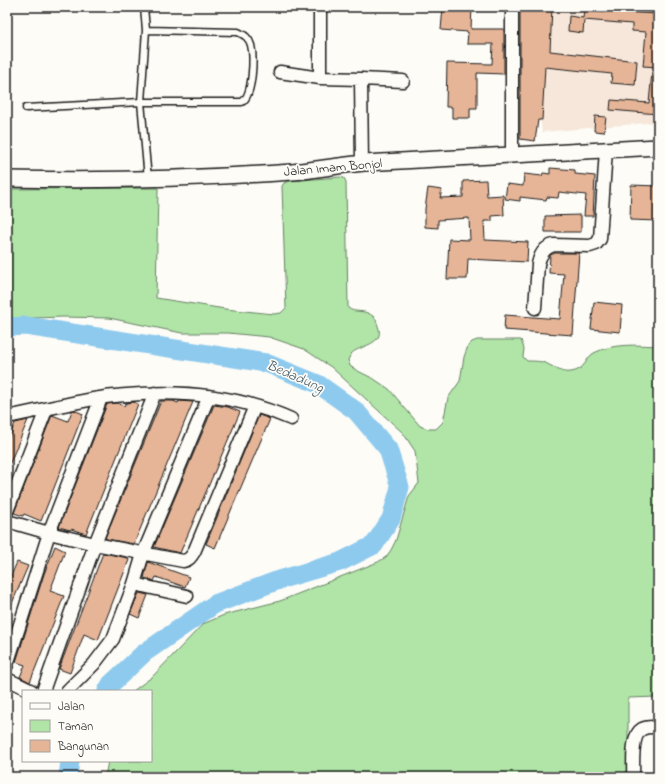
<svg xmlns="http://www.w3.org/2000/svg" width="665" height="784" viewBox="0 0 665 784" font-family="'Indie Flower',sans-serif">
  <rect width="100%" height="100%" fill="#fdfcf7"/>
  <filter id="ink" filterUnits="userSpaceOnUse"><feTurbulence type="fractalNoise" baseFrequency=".025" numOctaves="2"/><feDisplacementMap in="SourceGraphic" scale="8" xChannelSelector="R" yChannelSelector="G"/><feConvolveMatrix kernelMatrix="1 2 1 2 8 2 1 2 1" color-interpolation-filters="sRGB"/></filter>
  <g filter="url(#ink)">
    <path fill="#f6e7da" d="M527,7H658V122L542,132Z"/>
    <path fill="#b0e5a7" stroke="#668062" d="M340,177L344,178L346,182L348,308C355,314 364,308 374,317C376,319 377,323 378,326C386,345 359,345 351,354C350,356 349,358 348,360L350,366L356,370L374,379L389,389L420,426L428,429H436L443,422L448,398L460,381L464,357L468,346L472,342L477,340H521L524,349L523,357L527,361C532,361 538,361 542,362C553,365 560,374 571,372C586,370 585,358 594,353C613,343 637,345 658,346V697L628,698V777H105L108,761H151V691H133L152,677L203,624L224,615L280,601L378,562L386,557L391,550L396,540L409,496L419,483L415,451L403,433L331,367L304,349L269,337L228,333H182L109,318L63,317L7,319V189L158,188L156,298L225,309L274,314L281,313L286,308L282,186L284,183L289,181Z"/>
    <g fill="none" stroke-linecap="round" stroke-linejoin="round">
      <path stroke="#8ecaee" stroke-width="19" d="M7,327L26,326L266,363L318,384L356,411L388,449L400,487L391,519L374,545L340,562L279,580L215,604L144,653L111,684L107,691
        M68,777L70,761"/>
    </g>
    <path fill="#e6b597" stroke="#1c1c1c" d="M443,7L462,9L463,7H472L471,29H504V74L477,73V108H470V118H452V107H446L447,63L492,64L493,44H467L468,32L441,30Z
      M520,7H552L550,51L637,61L635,85L611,83L612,74L545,67L542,120H538L535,141L520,139Z
      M584,10L658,14V67L643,66L646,32L632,31V24L584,20L583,33L568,31L569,16L583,18Z
      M652,72H658V114L610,110L611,100L649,103Z
      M595,116L606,117L604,132L594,131Z
      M550,168L575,170V174L595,176L593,216H584L586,195L559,192L558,198L547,197L546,200L520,197V201L505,199L507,184L523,186L524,174L542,176L543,173L550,174Z
      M486,180L487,196L503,195L504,215L492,216V221H484L485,240L528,242L527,262L468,259L467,279H447L449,239L470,240L469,218L438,220V228L425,227V209L428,188L442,190L440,198L463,197V181Z
      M631,185L658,186V221L630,220Z
      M581,215V232H545V216Z
      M555,253H579L573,335L504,330L505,315L560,319L564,274L549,273L550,255Z
      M594,302L622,305L620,332L591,329Z
      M161,401H173L178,403L179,401L193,402L134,544L107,539L105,538Z
      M133,402L138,404L86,534L71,529L70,530L59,527L107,404L117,403L124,406L126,403Z
      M214,405L228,407L240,412L180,553L158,548L154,547Z
      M74,410L83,414L41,521L24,514L23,516L14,513L52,415L68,421L72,411Z
      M259,415L270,419L215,548L206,544Z
      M28,420L17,446L7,470V442L15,423Z
      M55,546L65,551L50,591L64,596L30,682L20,677L25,665L16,662L44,574Z
      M103,553L128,558L129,560L98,640L84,634L70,673L59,669Z
      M17,562L28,566L7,615V585Z
      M148,562L189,577L185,587L156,577L154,581L144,578Z
      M139,593L148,595L139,618L130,614Z"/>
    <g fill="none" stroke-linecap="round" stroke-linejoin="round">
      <defs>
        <path id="service" d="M144,7L146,30L141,102L148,179
          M26,108L141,102H242C253,95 254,57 251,45C249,38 245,35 238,32L146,30"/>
        <path id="minor" d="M320,7V78L361,79L362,164
          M280,72L320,78
          M361,79L403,81
          M512,156V7
          M535,308L538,264C540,255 544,247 554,245L590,246L596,244L600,239L606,150
          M155,393L95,544L183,561C189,560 191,557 194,552L255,406
          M7,417C38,411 69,403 100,398C108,396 118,396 127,395C183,390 239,396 291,419
          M7,511L46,410
          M7,521L49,533L95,544L43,691
          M134,584L187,596
          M7,665L49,533L101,398
          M7,679L32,691
          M67,691L94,664L113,639L134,584L143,554L209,396
          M633,777C634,765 630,736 642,729C647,726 653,727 658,727"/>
        <path id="tertiary" d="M7,179C102,181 197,179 292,172C316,170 340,165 364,163C462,158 560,153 658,147"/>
      </defs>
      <use href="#service" stroke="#1c1c1c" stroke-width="9"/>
      <use href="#minor" stroke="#1c1c1c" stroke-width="15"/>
      <use href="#tertiary" stroke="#1c1c1c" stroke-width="18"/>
      <use href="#service" stroke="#fdfcf7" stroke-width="6"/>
      <use href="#minor" stroke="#fdfcf7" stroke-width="12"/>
      <use href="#tertiary" stroke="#fdfcf7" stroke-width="15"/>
    </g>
  </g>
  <g text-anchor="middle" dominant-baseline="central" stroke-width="3.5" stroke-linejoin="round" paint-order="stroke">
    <g font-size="13" fill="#1c1c1c" stroke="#fdfcf7">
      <text transform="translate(333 168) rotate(-5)">Jalan Imam Bonjol</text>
    </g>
    <g font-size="14" font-style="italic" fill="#445966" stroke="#fdfcf7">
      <text transform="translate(295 377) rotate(24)">Bedadung</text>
    </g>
  </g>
  <rect width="665" height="784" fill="none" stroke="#fdfcf7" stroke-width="24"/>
  <rect x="12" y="12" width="641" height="760" fill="none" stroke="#1c1c1c" stroke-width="1.5" filter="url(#ink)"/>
  <rect x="22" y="690" width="130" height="72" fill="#fdfcf7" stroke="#a3a29f"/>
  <rect x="30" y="703" width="20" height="6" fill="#fdfcf7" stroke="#a3a29f"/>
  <text x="58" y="710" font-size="12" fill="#1c1c1c">Jalan</text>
  <rect x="30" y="720" width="20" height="12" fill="#b0e5a7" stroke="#a3a29f"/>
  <text x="58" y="730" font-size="12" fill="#1c1c1c">Taman</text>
  <rect x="30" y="740" width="20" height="12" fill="#e6b597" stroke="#a3a29f"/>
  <text x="58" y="750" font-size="12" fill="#1c1c1c">Bangunan</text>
</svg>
